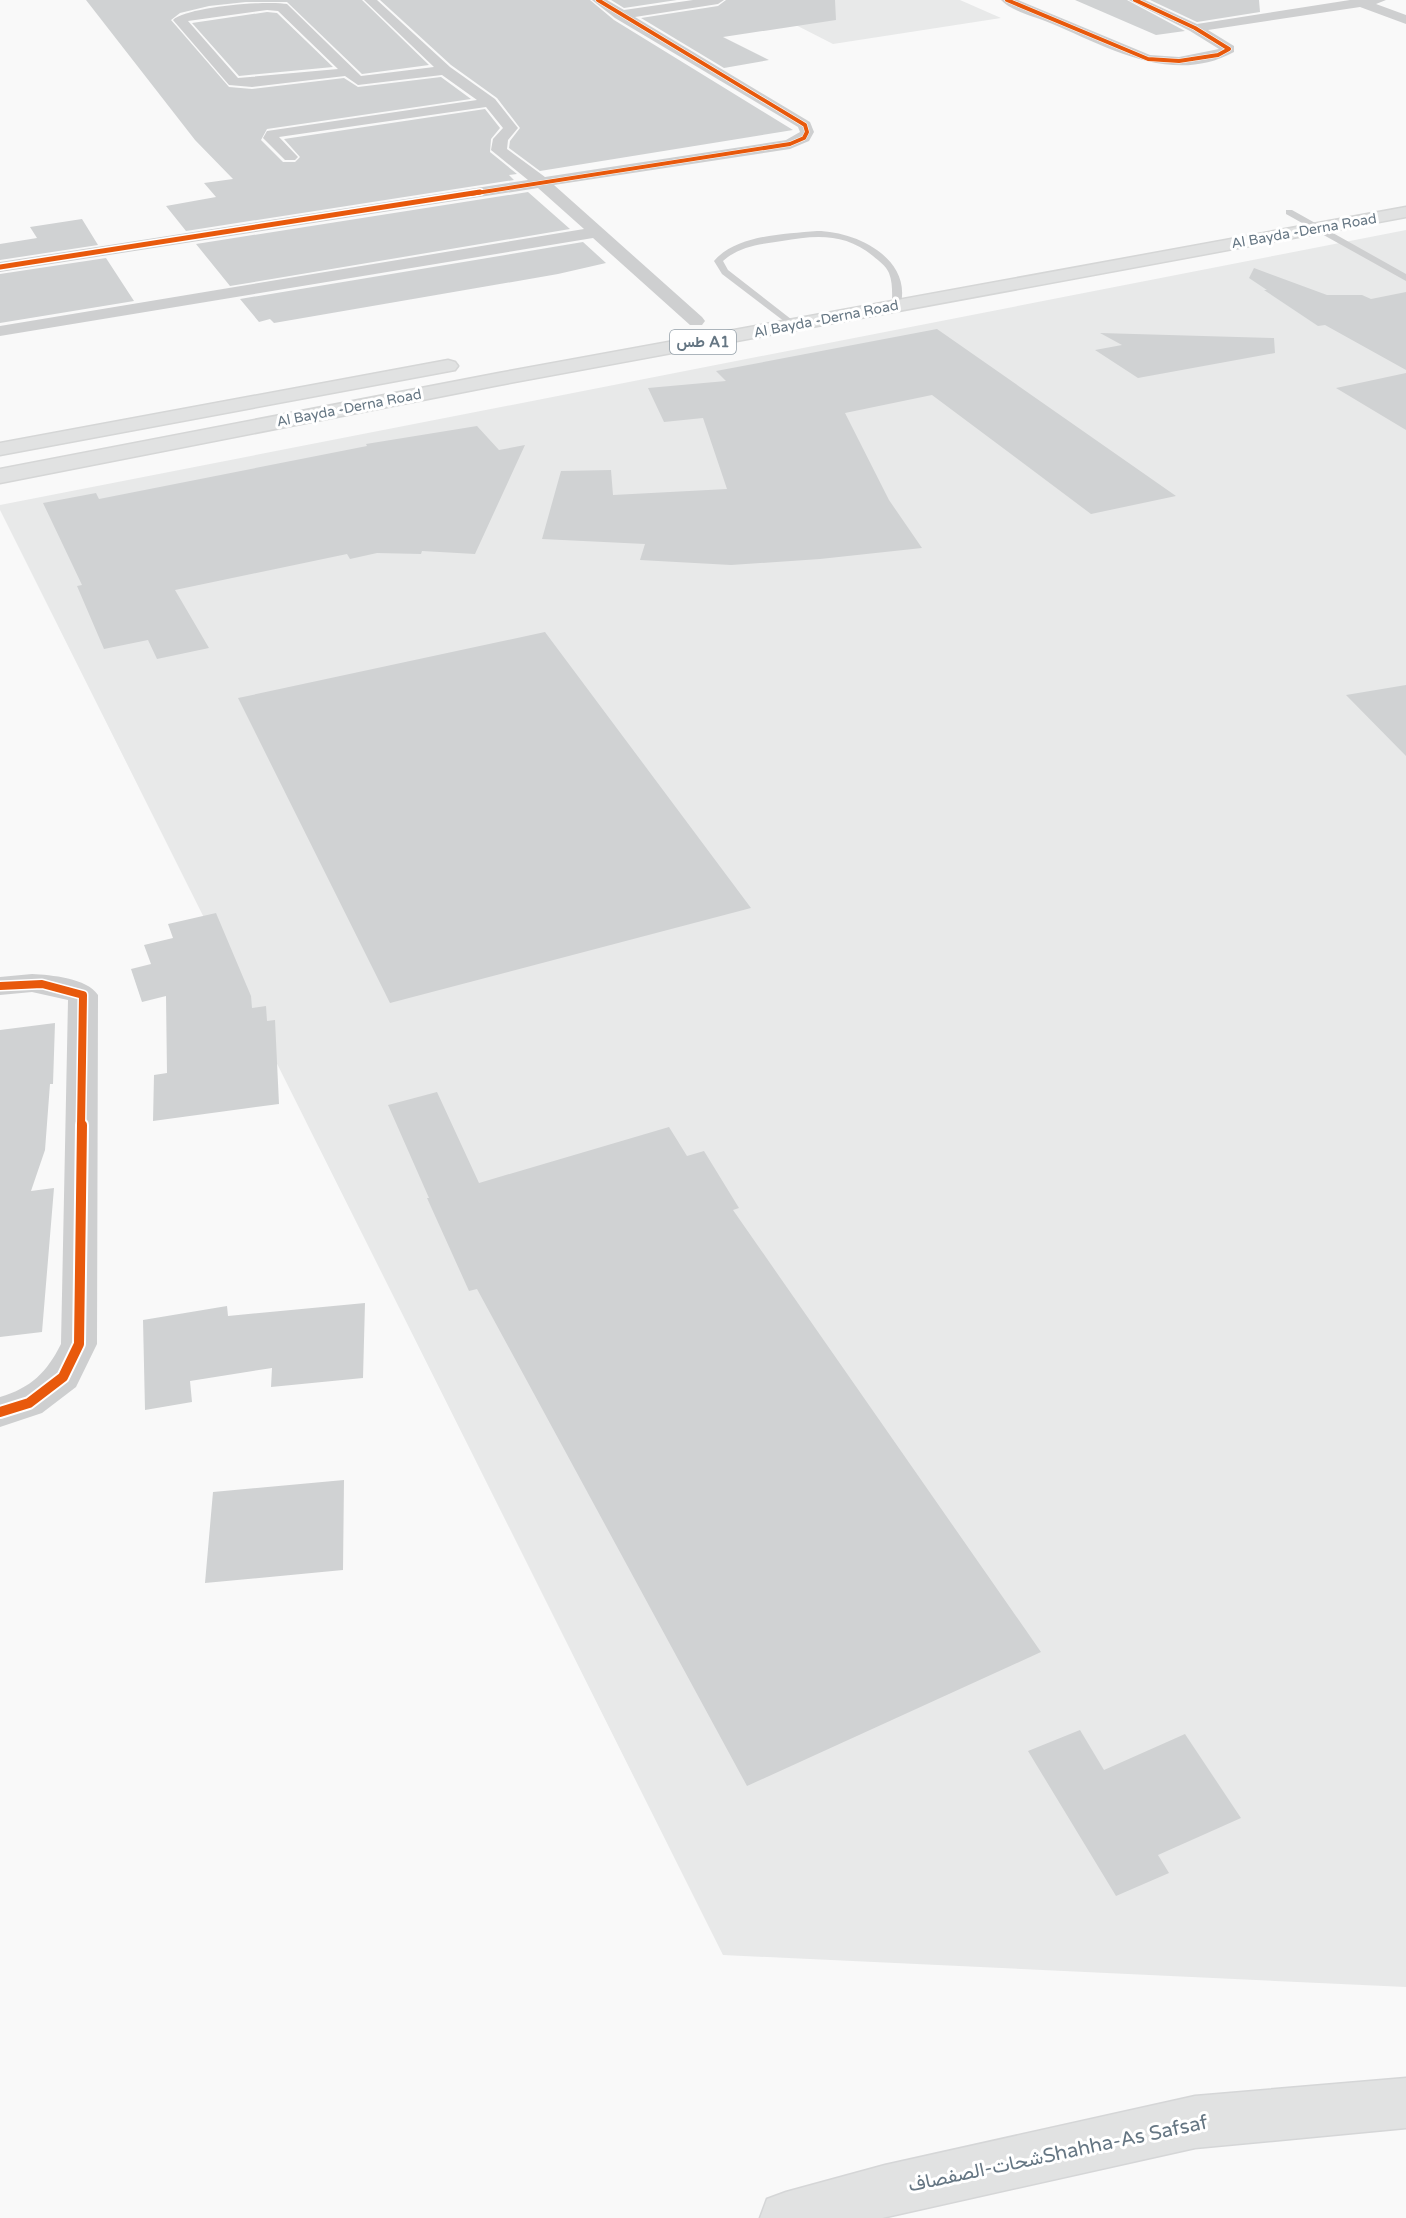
<svg xmlns="http://www.w3.org/2000/svg" width="1406" height="2218" viewBox="0 0 1406 2218" font-family="'Varela Round',Vazirmatn,sans-serif">
  <rect width="100%" height="100%" fill="#f9f9f9"/>
  <path fill="#e8e9e9" d="M747,0H960L1001,18L833,44Z
    M1406,230V1987L723,1955L0,510V505Z"/>
  <path fill="#d0d2d3" d="M86,0H362L429,65L362,74L287,2H246L209,6L180,13L171,20L229,87L252,89L344,78L358,87L441,77L471,99L267,129L261,140L283,162H295L300,157L284,139L485,109L500,128L491,139L490,152L517,174L509,175L514,180L186,231L166,206L216,197L204,183L233,179L195,140Z
    M380,0H590L614,20L793,130L540,171L509,148L510,141L520,128L497,98L451,65Z
    M611,0H677L624,8Z
    M726,0H835L836,20L723,37L769,60L724,68L641,18L718,6Z
    M1075,0H1127L1185,31L1156,35Z
    M1150,0H1259L1260,12L1197,22Z
    M267,12L277,13L333,67L239,76L192,23Z
    M528,192L570,229L230,286L196,244Z
    M82,219L98,245L0,260V244L37,238L30,227Z
    M583,242L606,263L558,274L274,323L270,319L259,322L240,299Z
    M106,258L134,301L0,323V274Z
    M1254,268L1327,295H1362L1371,299L1406,292V370L1325,325L1318,326L1264,290H1267L1249,278Z
    M937,329L1176,496L1091,514L932,395L845,413L889,500L922,548L820,559L731,565L640,560L645,544L542,539L561,471L611,470L613,495L727,489L703,418L664,422L648,388L726,381L716,371Z
    M1100,333L1274,338L1275,353L1138,378L1095,350L1122,345Z
    M1406,373V430L1336,388Z
    M477,426L499,450L525,445L475,554L422,551L421,554L377,553L350,559L347,554L175,590L209,648L157,659L148,640L104,649L77,586L82,585L43,503L96,493L99,499L367,446L366,444Z
    M545,632L751,908L390,1003L238,698Z
    M1406,685V756L1346,695Z
    M216,913L251,996L252,1008L266,1006L267,1021L275,1020L279,1104L153,1121L154,1075L167,1073L166,996L142,1002L131,969L151,964L144,945L173,938L168,924Z
    M55,1023L53,1084H50L45,1150L31,1191L54,1188L42,1332L0,1337V1030Z
    M437,1092L479,1183L669,1127L687,1156L704,1151L739,1208L733,1210L1041,1652L747,1786L477,1289L469,1291L427,1198H429L388,1105Z
    M365,1303L363,1378L271,1387L272,1368L190,1381L192,1402L145,1410L143,1320L227,1306L228,1316Z
    M344,1480L343,1570L205,1583L213,1492Z
    M1080,1730L1104,1770L1185,1734L1241,1818L1158,1855L1169,1873L1116,1896L1028,1751Z"/>
  <g fill="none" stroke-linecap="round" stroke-linejoin="round">
    <defs>
      <path id="secondary" d="M1406,2078V2128L1195,2148L882,2218H760L767,2199L786,2192L885,2165L1195,2096Z"/>
      <path id="trunk" d="M1406,207V217L499,385L0,483V469L499,373Z
        M448,360L455,362L458,366L455,370L0,455V443Z"/>
    </defs>
    <use href="#secondary" stroke="#d5d6d7" stroke-width="3"/>
    <use href="#trunk" stroke="#d5d6d6" stroke-width="3"/>
    <path fill="#cecfd0" fill-rule="evenodd" d="M1286,210H1292L1406,274V281L1286,214Z
      M817,231C856,231 914,259 900,307L892,305C892,295 893,283 889,273C886,266 879,261 873,256C845,233 816,235 782,241C761,244 739,246 723,261L728,270L796,323L798,325L793,328L722,274L714,261C736,235 784,234 817,231Z"/>
    <path fill="#cecfd0" fill-rule="evenodd" d="M364,0H377L450,67L495,99L518,128L508,140L507,149L545,177L786,140L800,132L798,127L615,18L592,0H607L624,10L693,0H724L718,4L635,17L810,122L814,132L809,141L790,149L554,185L702,317L705,321L702,325H690L593,238L0,336V326L584,229L538,188L0,272V262L528,180L491,150L493,139L503,128L486,107L279,137L298,157L295,160H285L263,138L267,131L477,100L442,75L358,85L345,76L252,87L229,85L173,20C186,7 268,0 287,4L361,76L434,67ZM267,10L278,11L338,69L238,78L188,21Z
      M1001,0H1018L1150,55L1179,57L1219,49L1190,31L1129,0H1145L1197,24L1350,0H1386L1376,4L1406,15V24L1360,7L1208,30L1234,46V52C1172,86 1108,47 1050,23C1036,17 1011,11 1001,0Z
      M32,974C51,975 87,978 98,995L97,1344L76,1387L42,1413L0,1427V1397C31,1388 47,1372 61,1344L68,1000L32,992L0,995V977Z"/>
    <use href="#secondary" fill="#e1e2e2" fill-rule="evenodd"/>
    <use href="#trunk" fill="#e1e2e2" fill-rule="evenodd"/>
    <defs>
      <path id="cycleway-far3" d="M1007,0L1148,59L1179,61L1218,55L1229,49L1195,28L1135,0
        M470,194L790,144L804,138L807,132L805,125L598,0"/>
      <path id="cycleway-far2" d="M0,267L480,192"/>
      <path id="cycleway-far1" d="M0,986L42,984L83,995L81,1127"/>
      <path id="cycleway" d="M0,1412L29,1403L63,1377L79,1344L82,1125"/>
    </defs>
    <use href="#cycleway-far3" stroke="#fff" stroke-width="5"/>
    <use href="#cycleway-far2" stroke="#fff" stroke-width="8"/>
    <use href="#cycleway-far1" stroke="#fff" stroke-width="11"/>
    <use href="#cycleway" stroke="#fff" stroke-width="14"/>
    <use href="#cycleway-far3" stroke="#e8590c" stroke-width="4"/>
    <use href="#cycleway-far2" stroke="#e8590c" stroke-width="5"/>
    <use href="#cycleway-far1" stroke="#e8590c" stroke-width="8"/>
    <use href="#cycleway" stroke="#e8590c" stroke-width="10"/>
  </g>
  <g text-anchor="middle" dominant-baseline="central" stroke-width="6" stroke-linejoin="round" paint-order="stroke">
    <g font-size="14" fill="#657683" stroke="#fff">
      <text transform="translate(1304 231) rotate(-10)">Al Bayda -Derna Road</text>
      <text transform="translate(826 319) rotate(-11)">Al Bayda -Derna Road</text>
      <text transform="translate(349 408) rotate(-11)">Al Bayda -Derna Road</text>
    </g>
    <rect fill="#fff" stroke="#939fa8" stroke-width="1.5" x="670" y="330" width="66" height="24" rx="4.5"/>
    <g font-size="15" font-weight="bold" fill="#657683">
      <text x="703" y="342">طس A1</text>
    </g>
    <g font-size="20" fill="#657683" stroke="#fff">
      <text transform="translate(1058 2154) rotate(-12)">شحات-الصفصافShahha-As Safsaf</text>
    </g>
  </g>
</svg>
